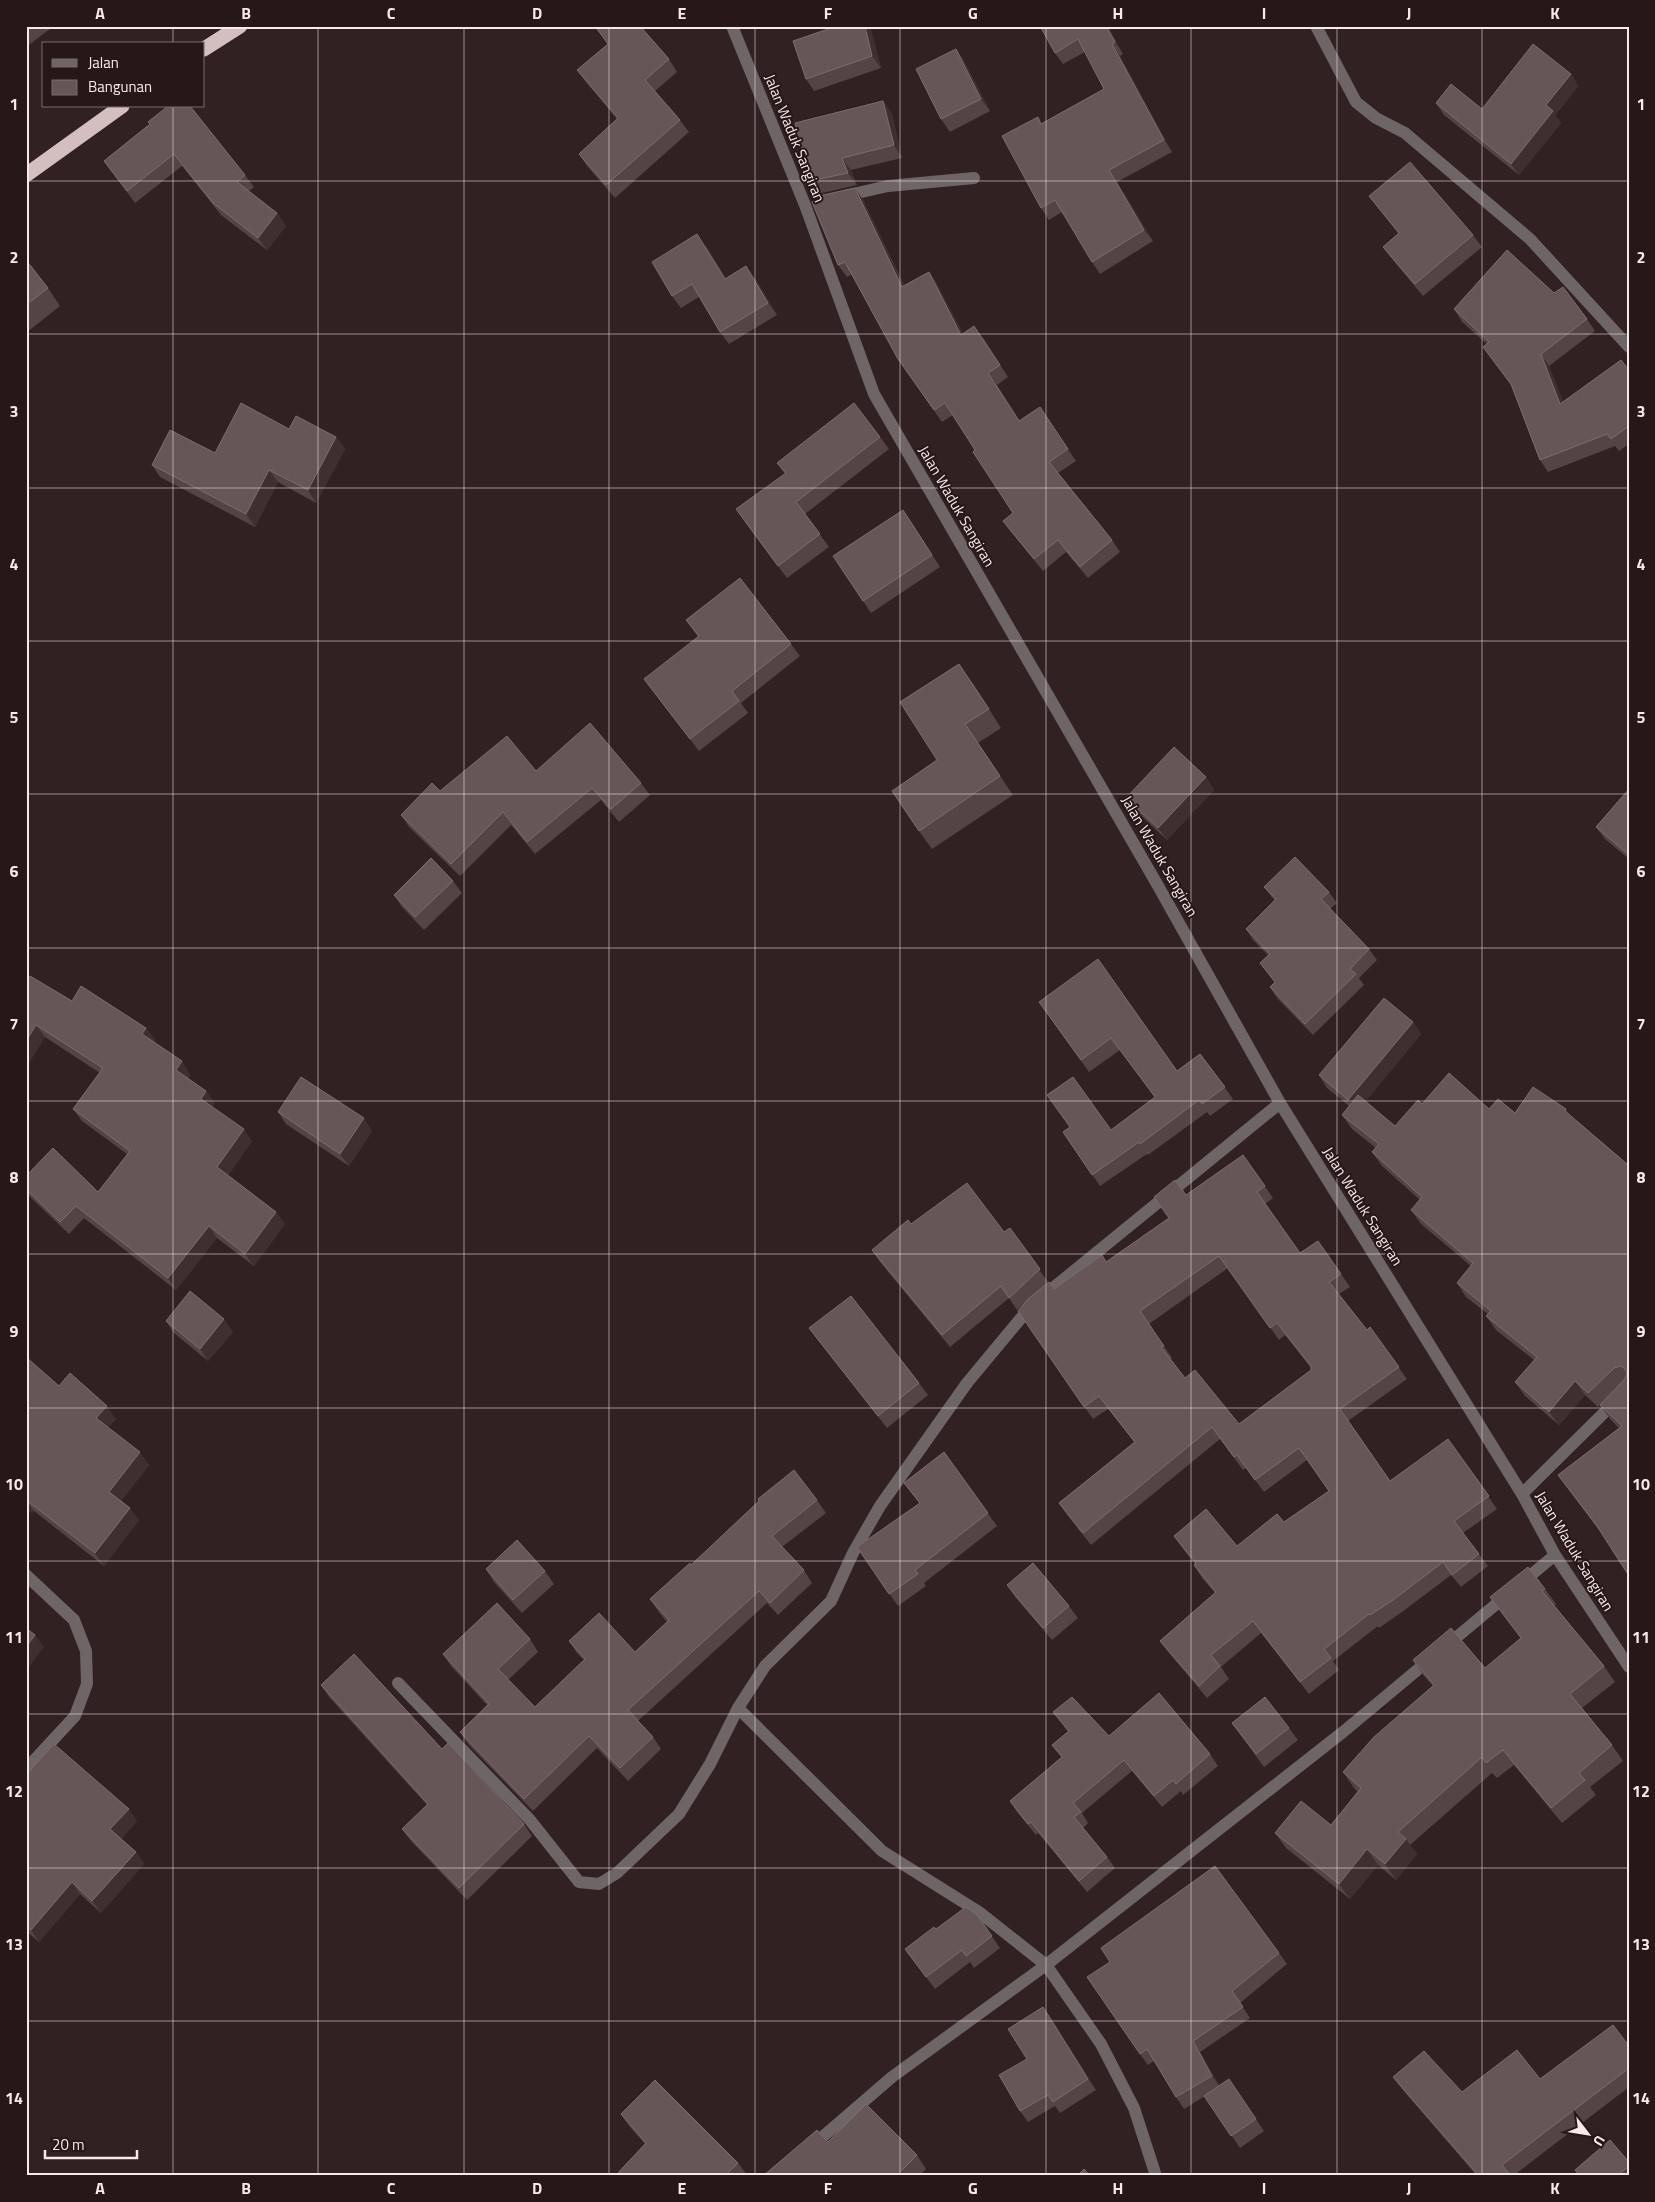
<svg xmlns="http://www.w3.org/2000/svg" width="1655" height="2202" viewBox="0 0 1655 2202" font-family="'Titillium Web',sans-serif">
  <rect width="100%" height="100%" fill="#312123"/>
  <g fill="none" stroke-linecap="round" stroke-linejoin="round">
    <path stroke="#6e6566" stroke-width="12" d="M732,26L805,205L874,394L1157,884L1280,1103L1522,1494L1555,1555L1629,1667
      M1316,26L1356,102L1376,118L1405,133L1530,239L1629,347
      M844,196L888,186L974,178
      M1522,1494L1629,1388
      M26,1575L74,1620L86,1651L87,1684L75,1716L26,1769
      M398,1683L530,1820L579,1882L599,1884L617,1873L679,1814L710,1764L738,1708L765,1666L831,1601L853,1553L880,1506L967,1383L1031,1306L1280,1103
      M738,1708L882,1851L979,1912L1046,1965L1101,2044L1134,2108L1156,2176
      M812,2146L892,2077L1046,1965L1343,1732L1555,1555"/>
    <path stroke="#d4bec0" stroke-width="15" d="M204,49L240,26
      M26,175L122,106"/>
  </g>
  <path fill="#554446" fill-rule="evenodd" d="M26,26H54L26,47Z
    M594,26H640L669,59L677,72L655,91L680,120L689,132L615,198L587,166L579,154L617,119L586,82L577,70L608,44Z
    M1040,26H1108L1123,54L1120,56L1172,152L1117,182L1153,241L1100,274L1092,262L1062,212L1049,220L1041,208L1042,123L1104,89L1085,52L1063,64L1055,53Z
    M871,30L881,68L814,91L806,79Z
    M956,49L964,61L990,111L950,132L941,119Z
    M1571,74L1578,86L1555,115L1561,123L1519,175L1444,115L1436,103L1482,109Z
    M883,101L892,114L902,158L851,170L857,185L818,194L810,181Z
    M150,124L245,175L254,187L249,191L277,213L286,226L267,250L221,215L182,166L135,203L104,161Z
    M855,188L863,200L904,285L929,272L937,284L963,334L983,338L1008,377L997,385L1020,421L1040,407L1076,461L1058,473L1112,540L1120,552L1088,578L1066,552L1043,571L1012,533L1003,521L1013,513L975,450L953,415L942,422L898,359L852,274L847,277L838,265Z
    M1369,196L1473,235L1482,247L1423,296L1392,259L1383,247L1399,234L1378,208Z
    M706,246L726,279L755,278L777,315L729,344L720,332L699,297L681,308L672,296Z
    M26,260L48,288L60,306L26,333Z
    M1554,293L1587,319L1595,331L1549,366L1563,402L1629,370V444L1619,451L1615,446L1548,472L1540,460L1511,385L1483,347L1487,344L1462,322L1454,309Z
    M289,429L336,437L345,449L316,503L278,482L255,527L160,477L152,465L215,453Z
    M880,437L889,449L805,514L829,547L787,578L745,522L785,474L777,463Z
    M912,523L940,567L871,613L863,601Z
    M686,620L791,644L800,656L741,703L748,713L699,751L644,679L698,637Z
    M972,682L1001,728L978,743L1013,795L932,849L919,831L937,760Z
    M536,771L641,783L650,795L619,822L601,800L535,854L511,825L460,876L409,827L401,815L440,791Z
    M1206,777L1214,790L1167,840L1135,810L1126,798Z
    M1629,789V859L1605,839L1596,827Z
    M453,881L462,893L424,930L402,907L394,895Z
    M1264,887L1329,892L1337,903L1330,909L1369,949L1377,960L1359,978L1364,985L1313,1035L1277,998L1270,987L1275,982L1260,963L1268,955L1253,940L1246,929L1275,901Z
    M26,982L72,1001L146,1028L155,1040L154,1042L190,1074L188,1078L206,1091L215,1103L212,1107L252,1141L228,1175L276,1212L285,1224L254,1266L217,1238L176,1290L84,1218L69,1234L28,1195L26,1192V1176L98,1192L127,1154L82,1121L73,1109L100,1073L45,1037L26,1067Z
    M1039,1002L1177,1071L1200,1054L1233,1099L1210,1116L1207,1112L1148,1155L1147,1154L1100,1186L1063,1132L1111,1130L1155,1097L1120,1050L1089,1072Z
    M1413,1022L1421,1034L1365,1102L1395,1126L1422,1104L1489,1109L1515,1113L1573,1118L1627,1164L1629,1576L1601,1533L1558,1475L1619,1428L1610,1419L1600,1405L1598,1407L1585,1395L1559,1425L1525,1396L1515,1382L1534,1360L1496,1330L1486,1316L1488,1314L1466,1297L1457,1283L1471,1266L1421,1224L1411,1210L1420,1200L1382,1166L1372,1152L1376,1148L1352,1129L1342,1115L1349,1106L1327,1088L1319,1075Z
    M278,1112L372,1131L349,1166L286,1124Z
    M1243,1155L1273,1198L1265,1204L1300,1253L1318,1241L1350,1287L1339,1294L1367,1330L1370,1327L1407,1379L1348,1421L1390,1481L1448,1439L1497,1509L1463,1533L1488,1566L1461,1587L1451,1575L1402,1612L1379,1628L1378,1626L1333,1661L1339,1670L1309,1694L1261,1633L1221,1667L1229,1679L1207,1698L1169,1653L1160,1641L1215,1593L1202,1578L1194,1565L1195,1564L1183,1549L1174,1536L1237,1546L1284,1522L1329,1491L1307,1460L1264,1492L1246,1468L1243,1470L1220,1439L1091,1545L1068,1516L1059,1503L1134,1442L1108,1409L1093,1419L1018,1311L1026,1301L1017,1310L1009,1298L950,1347L880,1262L872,1250L911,1224L1004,1232L1010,1228L1048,1282L1033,1296L1054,1289L1107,1262L1169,1218L1186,1195ZM1228,1268L1279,1340L1285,1335L1311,1368V1370L1239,1424L1185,1378L1170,1359L1172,1358L1149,1324Z
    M166,1321L233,1332L208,1361L174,1333Z
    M809,1328L919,1383L928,1395L887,1428L818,1340Z
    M26,1357L59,1386L116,1419L108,1427L149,1465L121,1501L139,1520L104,1566L34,1511L32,1513L26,1508Z
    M944,1452L997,1526L924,1583L926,1586L898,1606L857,1547L920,1504L904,1483Z
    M817,1500L826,1513L782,1547L804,1570L812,1583L778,1615L767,1603L638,1721L653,1737L661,1749L628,1781L597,1748L533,1811L468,1744L460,1732L487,1705L451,1666L443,1654L530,1639L538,1652L508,1680L535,1707L584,1660L577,1653L569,1641L635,1652L667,1622L658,1611L650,1599L691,1565Z
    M486,1569L545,1571L554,1584L522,1613L494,1582Z
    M1007,1585L1069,1606L1078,1618L1052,1640L1015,1597Z
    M1545,1589L1556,1604L1554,1606L1604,1666L1615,1682L1582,1708L1612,1745L1623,1761L1590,1787L1596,1795L1562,1823L1514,1765L1497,1778L1492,1773L1410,1845L1417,1854L1396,1880L1378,1865L1350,1899L1286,1848L1275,1833L1331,1825L1358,1792L1354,1788L1343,1772L1433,1686L1424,1676L1413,1660L1485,1668L1521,1638L1490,1597Z
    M321,1685L442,1749L524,1824L532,1836L467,1900L411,1841L402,1829L427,1805L329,1697Z
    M1053,1712L1109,1736L1210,1754L1218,1766L1183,1795L1181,1791L1162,1807L1132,1771L1082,1813L1088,1823L1083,1828L1107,1857L1115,1868L1087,1892L1038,1833L1036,1835L1017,1812L1010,1801L1062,1757L1052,1745L1068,1732Z
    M1232,1723L1289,1728L1298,1740L1264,1767Z
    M26,1775L137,1821L121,1839L136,1852L144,1864L101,1913L80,1894L39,1942L26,1931Z
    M977,1915L1000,1948L974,1968L970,1962L935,1989L905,1949L936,1929Z
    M1279,1953L1287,1964L1240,2003L1250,2018L1200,2052L1219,2085L1229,2079L1264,2131L1240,2148L1205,2096L1184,2109L1176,2097L1154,2061L1148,2065L1140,2054Z
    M1043,2007L1051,2018L1096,2090L1060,2113L1055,2106L1028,2122L1020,2111L1027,2059Z
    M1629,2046V2087L1513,2176H1477L1402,2089L1393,2077L1462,2092L1540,2079Z
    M621,2114L738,2163L747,2175L615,2176L645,2144L630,2127Z
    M828,2142L917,2155L926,2169L919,2176H763Z
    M1629,2162V2176H1579L1575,2170Z"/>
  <path fill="#3f2f31" d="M865,26H869L871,30L881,68L872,56Z
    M1106,26H1108L1123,54L1115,42Z
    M1112,44L1120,56L1172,152L1164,140Z
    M956,49L964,61L990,111L981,99Z
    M1571,74L1578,86L1555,115L1561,123L1519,175L1511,164L1546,105Z
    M883,101L892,114L902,158L894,145Z
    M842,158L851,170L857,185L848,173Z
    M1109,170L1117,182L1153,241L1144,230Z
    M855,188L863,200L910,299L902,287Z
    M277,213L286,226L267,250L258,238Z
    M697,234L706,246L734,291L725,279Z
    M746,266L755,278L777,315L768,303Z
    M929,272L937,284L970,347L961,335Z
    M1541,354L1549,366L1569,416L1560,404Z
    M988,373L997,385L1028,433L1019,421Z
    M336,437L345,449L316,503L308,490Z
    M269,470L278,482L255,527L246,514Z
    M903,510L912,523L940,567L932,555Z
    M959,664L972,682L1001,728L989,709Z
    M1206,777L1214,790L1167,840L1158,828Z
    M1413,1022L1421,1034L1357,1112L1348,1100Z
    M36,1025L45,1037L26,1067V1041Z
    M146,1028L155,1040L151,1047L142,1034Z
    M182,1061L190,1074L185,1082L176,1070Z
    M206,1091L215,1103L209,1111L201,1099Z
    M1566,1109L1576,1123L1565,1111Z
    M364,1118L372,1131L349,1166L340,1154Z
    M244,1129L252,1141L226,1179L217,1167Z
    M276,1212L285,1224L254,1266L245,1254Z
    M209,1226L217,1238L176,1290L168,1278Z
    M224,1319L233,1332L208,1361L200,1349Z
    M1575,1381L1585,1395L1559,1425L1549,1412Z
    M107,1406L116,1419L105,1431L96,1418Z
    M140,1452L149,1465L118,1505L109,1492Z
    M26,1501L34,1511L32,1513L26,1505Z
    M130,1508L139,1520L104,1566L95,1553Z
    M35,1635L44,1647L26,1671V1647Z
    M129,1809L137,1821L119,1842L110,1829Z
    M1406,1839L1417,1854L1396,1880L1385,1864Z
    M1367,1849L1378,1865L1350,1899L1339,1884Z
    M136,1852L144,1864L101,1913L92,1901Z
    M72,1882L80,1894L39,1942L31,1930Z
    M1043,2007L1051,2018L1096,2090L1088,2079Z
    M1193,2041L1200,2052L1220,2087L1212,2076Z"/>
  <path fill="#665658" stroke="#7d6d6f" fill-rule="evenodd" d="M595,26H640L669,59L645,80L680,120L606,185L579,154L618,118L577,70L608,44Z
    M837,26H865L872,56L806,79L793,41Z
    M1040,26H1106L1115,42L1112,44L1164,140L1109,170L1144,230L1092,262L1055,200L1041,208L1002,136L1038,117L1041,124L1104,89L1078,39L1055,53Z
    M1533,44L1571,74L1546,105L1553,111L1511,164L1436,103L1451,84L1482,109Z
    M956,49L981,99L941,119L916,69Z
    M883,101L894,145L842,158L848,173L810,181L795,123Z
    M168,106H190L245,175L237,182L277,213L258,238L213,203L174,154L127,191L104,161L150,124L148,122Z
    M1410,162L1473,235L1415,284L1383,247L1399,233L1369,196Z
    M855,188L902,287L929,272L961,335L974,326L1000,365L988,373L1019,421L1040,407L1068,449L1049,462L1112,540L1080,567L1058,540L1034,559L1003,521L1013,513L973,452L975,450L945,403L934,410L898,359L845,262L838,265L812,202L814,201V197Z
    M697,234L725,279L746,266L768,303L720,332L692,284L672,296L652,262Z
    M1507,250L1554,293L1563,287L1587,319L1541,354L1560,404L1621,360L1629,370V426L1611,439L1607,434L1540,460L1511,384L1483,347L1489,342L1454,309Z
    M26,260L48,288L26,305Z
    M241,403L289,429L296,416L336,437L308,490L269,470L246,514L152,465L170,430L215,453Z
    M854,403L880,437L796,502L820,534L778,566L736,509L786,473L777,463Z
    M903,510L932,555L863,601L833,556Z
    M740,578L791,644L732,691L739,701L690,739L644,679L699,636L686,620Z
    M959,664L989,709L965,724L1000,776L919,831L892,791L937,760L900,702Z
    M590,723L641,783L611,809L592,788L527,842L503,812L451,864L401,815L432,783L440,791L507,736L536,771Z
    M1174,747L1206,777L1158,828L1126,798Z
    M1629,789V855L1596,827Z
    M1295,857L1329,892L1321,899L1369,949L1350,969L1356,974L1305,1024L1270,987L1275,982L1260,963L1270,954L1246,929L1276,899L1264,887Z
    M431,858L453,881L415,917L394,895Z
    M1098,959L1177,1071L1200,1054L1225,1087L1202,1104L1199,1100L1140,1144L1139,1142L1092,1175L1063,1132L1070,1127L1047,1095L1073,1077L1111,1130L1155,1097L1111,1038L1081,1060L1039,1002Z
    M30,976L72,1001L81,986L146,1028L142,1034L182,1061L176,1070L206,1091L201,1099L244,1129L217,1167L276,1212L245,1254L209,1226L168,1278L76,1206L60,1222L26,1189V1176L53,1148L98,1192L130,1151L73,1109L103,1068L36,1025L26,1041V982Z
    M1384,998L1413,1022L1348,1100L1319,1075Z
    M1449,1073L1489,1109L1498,1099L1515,1113L1533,1087L1566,1109L1565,1111L1627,1164L1629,1162V1576L1597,1526L1558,1475L1622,1426L1600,1405L1625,1379L1627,1373L1625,1369L1621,1366L1614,1368L1588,1393L1575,1381L1549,1412L1515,1382L1537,1357L1486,1316L1491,1311L1457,1283L1473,1263L1411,1210L1422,1197L1372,1152L1379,1144L1342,1115L1358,1095L1395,1126L1418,1100L1422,1104Z
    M301,1077L364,1118L340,1154L278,1112Z
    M1243,1155L1265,1186L1257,1192L1300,1253L1318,1241L1341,1274L1329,1282L1367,1330L1370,1327L1399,1367L1340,1409L1390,1481L1448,1439L1489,1496L1454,1521L1479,1554L1452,1575L1443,1562L1393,1600L1370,1615L1369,1614L1324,1649L1331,1658L1300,1682L1253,1621L1211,1655L1220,1666L1199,1686L1160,1641L1216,1592L1194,1565L1196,1563L1174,1536L1206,1509L1237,1546L1277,1514L1284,1522L1329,1491L1299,1448L1255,1480L1237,1455L1234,1457L1212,1427L1083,1533L1059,1503L1135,1442L1099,1396L1084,1407L1018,1311L1028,1299L1049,1282L1054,1289L1102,1255L1106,1262L1169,1218L1154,1197L1175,1180L1186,1195ZM1219,1256L1270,1328L1277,1323L1311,1366V1370L1239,1424L1195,1370L1185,1378L1161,1347L1164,1346L1140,1311Z
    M967,1183L1004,1232L1010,1228L1040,1269L1009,1298L1001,1286L942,1335L872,1250L908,1220L911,1224Z
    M190,1291L224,1319L200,1349L166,1321Z
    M851,1296L919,1383L878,1416L809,1328Z
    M26,1357L59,1386L70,1373L107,1406L96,1418L140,1452L109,1492L130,1508L95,1553L26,1500Z
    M944,1452L988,1513L915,1570L918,1574L889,1594L857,1547L920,1503L904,1483Z
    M794,1470L817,1500L772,1536L804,1570L770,1603L759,1591L628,1710L653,1737L620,1768L589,1736L524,1799L460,1732L489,1704L443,1654L497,1603L530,1639L498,1669L535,1707L585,1659L569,1641L599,1613L635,1652L669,1620L650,1599L690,1563L691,1565L759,1501L758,1499Z
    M517,1540L545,1571L513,1600L486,1569Z
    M1033,1563L1069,1606L1043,1628L1007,1585Z
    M1528,1567L1545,1589L1542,1591L1604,1666L1570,1694L1612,1745L1579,1773L1585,1780L1551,1808L1503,1750L1486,1763L1482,1757L1398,1832L1406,1839L1385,1864L1367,1849L1339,1884L1275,1833L1301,1801L1331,1825L1361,1788L1343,1772L1374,1737L1434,1685L1413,1660L1451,1628L1485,1668L1521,1638L1490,1597Z
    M26,1628L35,1635L26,1647Z
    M354,1654L442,1749L448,1743L524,1824L459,1888L402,1829L428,1804L321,1685Z
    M1159,1693L1210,1754L1176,1784L1173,1780L1154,1796L1124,1760L1073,1803L1081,1812L1074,1817L1107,1857L1079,1881L1031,1822L1028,1824L1010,1801L1062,1757L1052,1745L1069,1731L1053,1712L1072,1697L1109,1736Z
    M1265,1697L1289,1728L1256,1754L1232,1723Z
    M54,1744L129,1809L110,1829L136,1852L92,1901L72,1882L31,1930L26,1926V1775Z
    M1215,1866L1279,1953L1232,1991L1243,2007L1193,2041L1212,2076L1176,2097L1147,2049L1140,2054L1087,1977L1110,1962L1101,1948Z
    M966,1907L977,1915L992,1936L966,1956L962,1950L926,1977L905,1949L934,1927L936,1929Z
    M1043,2007L1088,2079L1053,2102L1048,2095L1020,2111L999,2075L1027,2059L1008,2029Z
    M1613,2025L1629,2046V2068L1502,2165L1511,2176H1479L1393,2077L1424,2051L1462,2092L1517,2050L1540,2079Z
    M1229,2079L1256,2119L1231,2136L1204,2096Z
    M655,2080L738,2163L725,2176H682L679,2173L677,2176H615L646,2143L621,2114Z
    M866,2104L917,2155L896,2176H763L817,2130L828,2142Z
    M1610,2140L1629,2162V2166L1617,2176H1580L1575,2170Z
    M1084,2169L1090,2176H1077Z"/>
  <path fill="none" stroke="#f6eaeb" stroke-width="1" stroke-opacity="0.55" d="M173,26V44M318,26V2176M464,26V2176M609,26V2176M755,26V2176M900,26V2176M1046,26V2176M1191,26V2176M1337,26V2176M1482,26V2176M173,106V2176M26,181H1629M26,334H1629M26,488H1629M26,641H1629M26,794H1629M26,948H1629M26,1101H1629M26,1254H1629M26,1408H1629M26,1561H1629M26,1714H1629M26,1868H1629M26,2021H1629"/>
  <g text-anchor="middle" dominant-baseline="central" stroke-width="4" stroke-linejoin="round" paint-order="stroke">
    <g font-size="15" fill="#f6eaeb" stroke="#271719">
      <text transform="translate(795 138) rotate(68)">Jalan Waduk Sangiran</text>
      <text transform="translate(957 506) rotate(60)">Jalan Waduk Sangiran</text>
      <text transform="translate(1160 856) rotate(60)">Jalan Waduk Sangiran</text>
      <text transform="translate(1363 1206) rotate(58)">Jalan Waduk Sangiran</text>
      <text transform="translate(1575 1551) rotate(59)">Jalan Waduk Sangiran</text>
    </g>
  </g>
  <rect width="1655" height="2202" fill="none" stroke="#271719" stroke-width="55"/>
  <rect x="42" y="42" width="162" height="65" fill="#271719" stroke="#7a6b6d"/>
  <rect x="52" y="59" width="25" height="8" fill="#6e6566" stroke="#7a6b6d"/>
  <text x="88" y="68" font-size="15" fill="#f6eaeb">Jalan</text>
  <rect x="52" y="80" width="25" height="15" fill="#665658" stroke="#7a6b6d"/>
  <text x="88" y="92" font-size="15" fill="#f6eaeb">Bangunan</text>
  <g transform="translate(1588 2134) rotate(121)" stroke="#271719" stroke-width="4" paint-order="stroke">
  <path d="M0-4L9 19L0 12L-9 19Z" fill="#f6eaeb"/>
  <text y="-8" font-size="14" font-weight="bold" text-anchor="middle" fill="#f6eaeb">U</text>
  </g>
  <path d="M45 2150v8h92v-8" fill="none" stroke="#f6eaeb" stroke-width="2.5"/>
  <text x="52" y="2150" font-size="15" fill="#f6eaeb" stroke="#271719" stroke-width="4" paint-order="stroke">20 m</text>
  <rect x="28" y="28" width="1600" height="2146" fill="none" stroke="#f6eaeb" stroke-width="2"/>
  <g font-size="16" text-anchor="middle" font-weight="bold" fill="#f6eaeb">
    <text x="100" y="19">A</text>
    <text x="246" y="19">B</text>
    <text x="391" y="19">C</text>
    <text x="537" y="19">D</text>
    <text x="682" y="19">E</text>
    <text x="828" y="19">F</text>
    <text x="973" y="19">G</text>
    <text x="1118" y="19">H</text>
    <text x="1264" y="19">I</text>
    <text x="1409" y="19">J</text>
    <text x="1555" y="19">K</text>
    <text x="14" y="110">1</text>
    <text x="1641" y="110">1</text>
    <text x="14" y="263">2</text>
    <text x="1641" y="263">2</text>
    <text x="14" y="417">3</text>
    <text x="1641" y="417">3</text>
    <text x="14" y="570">4</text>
    <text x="1641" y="570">4</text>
    <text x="14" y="723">5</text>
    <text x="1641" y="723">5</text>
    <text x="14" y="877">6</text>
    <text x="1641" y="877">6</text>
    <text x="14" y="1030">7</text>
    <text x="1641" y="1030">7</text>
    <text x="14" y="1183">8</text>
    <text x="1641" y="1183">8</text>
    <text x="14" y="1337">9</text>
    <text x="1641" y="1337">9</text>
    <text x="14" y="1490">10</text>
    <text x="1641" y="1490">10</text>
    <text x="14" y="1643">11</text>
    <text x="1641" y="1643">11</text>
    <text x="14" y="1797">12</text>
    <text x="1641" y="1797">12</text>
    <text x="14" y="1950">13</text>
    <text x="1641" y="1950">13</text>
    <text x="14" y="2104">14</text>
    <text x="1641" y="2104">14</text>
    <text x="100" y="2194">A</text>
    <text x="246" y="2194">B</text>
    <text x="391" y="2194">C</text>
    <text x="537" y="2194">D</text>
    <text x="682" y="2194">E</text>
    <text x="828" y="2194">F</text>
    <text x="973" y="2194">G</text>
    <text x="1118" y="2194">H</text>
    <text x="1264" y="2194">I</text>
    <text x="1409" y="2194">J</text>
    <text x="1555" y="2194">K</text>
  </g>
</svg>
